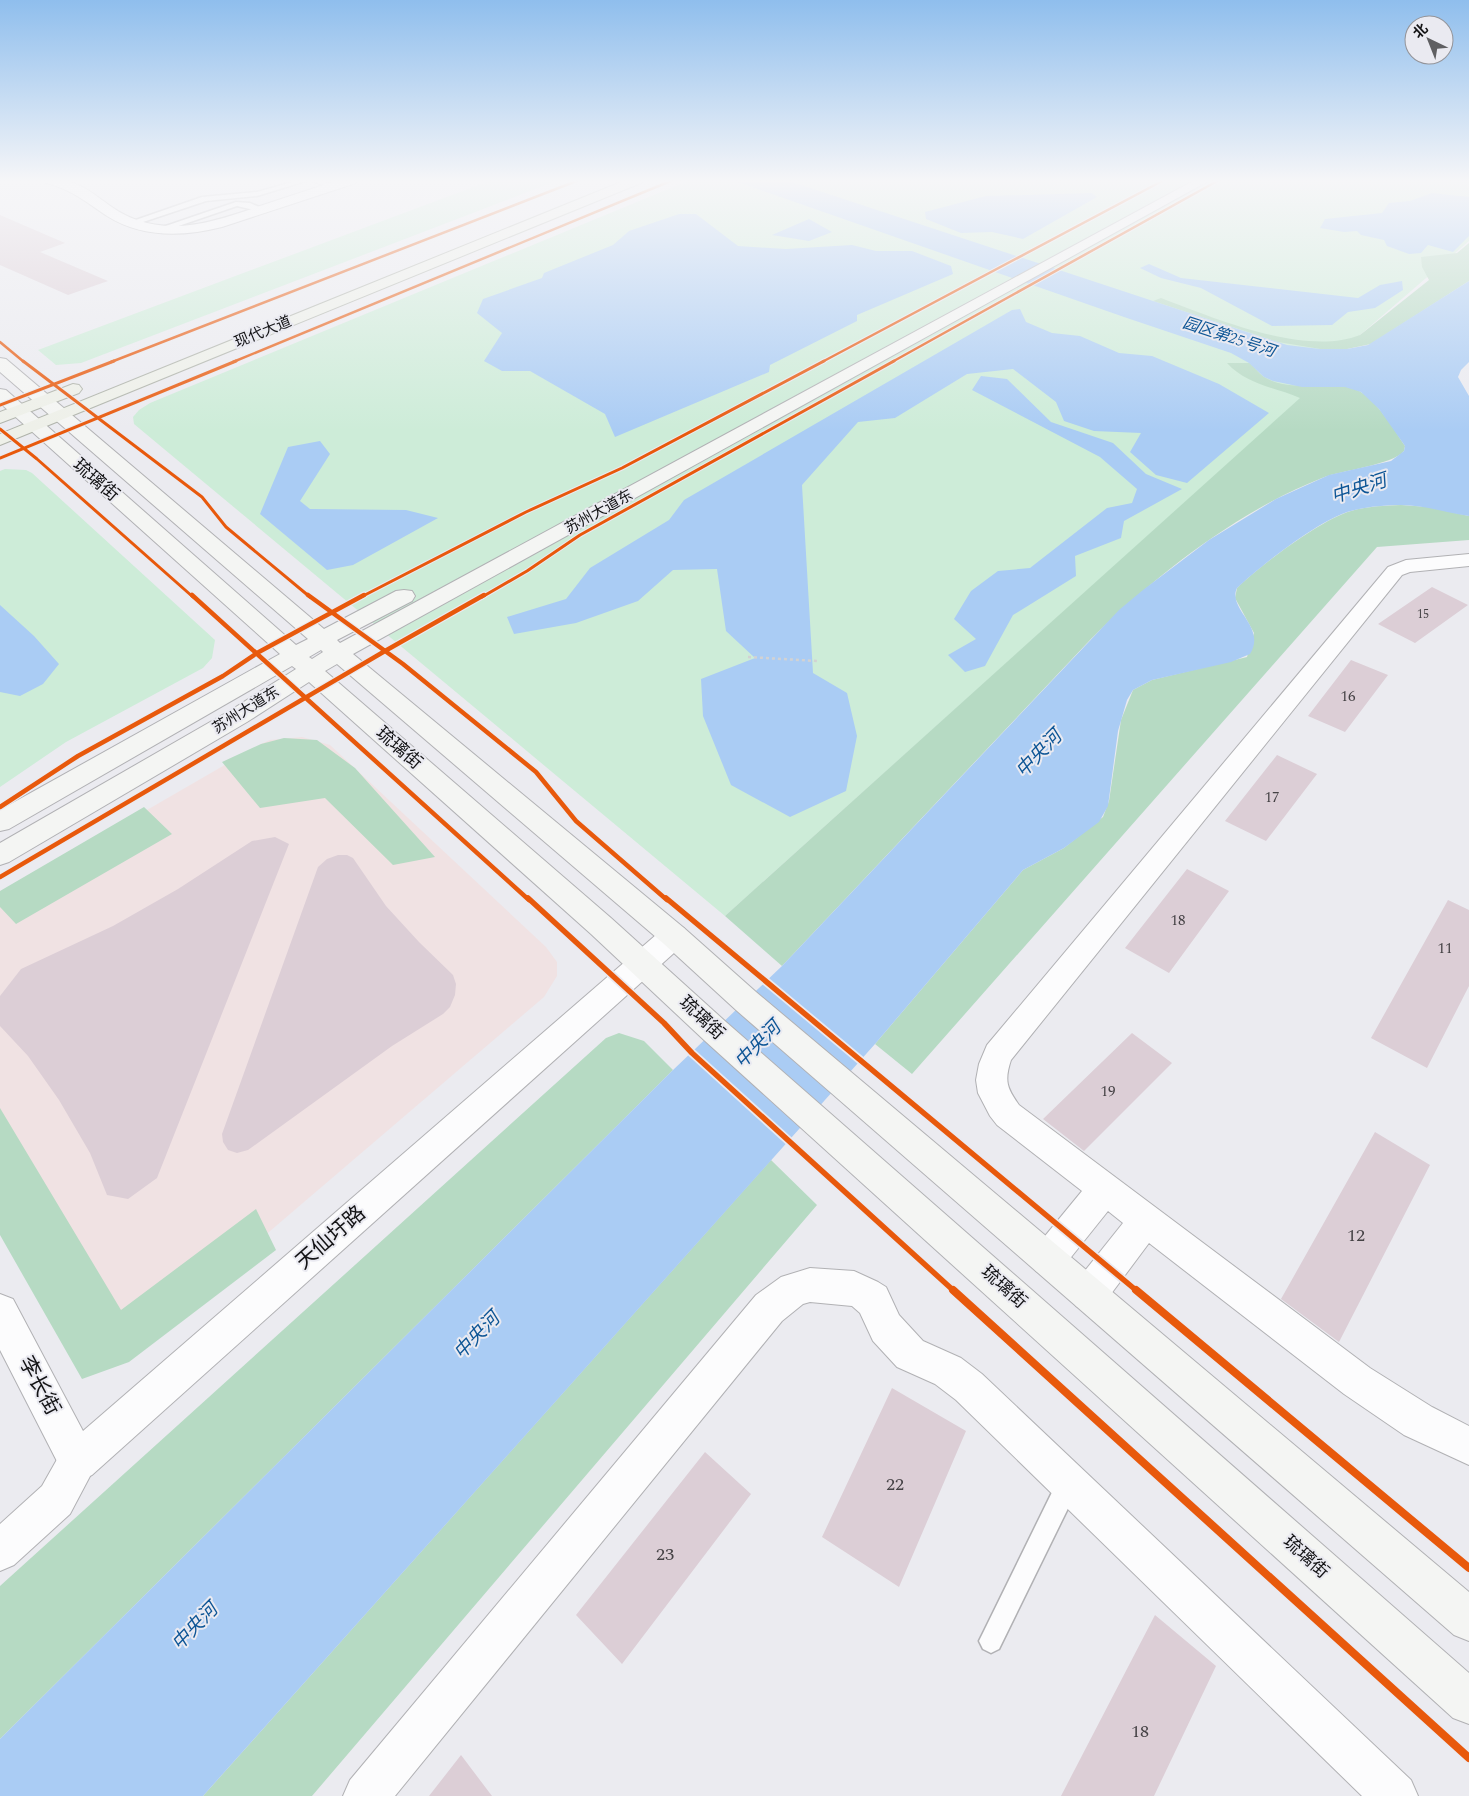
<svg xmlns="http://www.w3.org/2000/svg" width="1469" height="1796" viewBox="0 0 1469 1796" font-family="Spectral,'Noto Sans SC',serif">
  <rect width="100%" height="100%" fill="#ebebf0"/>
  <path fill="#f0e2e3" d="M302,737L330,745L546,947L557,962V976L544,997L132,1349L0,1217V895L261,744L270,740Z"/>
  <path fill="#cdecd8" d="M492,180H559L81,363L56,365L38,350Z
    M690,180H732L739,182L744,180H1469V241L1360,335L1301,398L725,916L134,424L133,417L139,410L150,403Z
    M5,469L26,470L32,473L215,640L212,658L203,668L66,742L0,787V471Z"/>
  <path fill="#b6dac3" d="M1469,243V281L1371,344L1347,349H1320L1278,342L1153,301L1161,298C1214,318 1305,357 1360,335L1429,280L1422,267L1421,257L1457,253Z
    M1227,363H1250C1255,368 1260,375 1266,378C1296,395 1340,376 1364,394C1381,407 1393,428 1405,446L1404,451C1393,465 1341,470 1322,478C1238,511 1154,576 1090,640L782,966L725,916L1300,398C1275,387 1247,385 1227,363Z
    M1401,505L1428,507L1469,516V540L1377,547L912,1074L875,1044L1023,870L1064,848L1103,817L1109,801L1121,720L1133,690L1152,680L1247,657L1254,633L1235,598L1237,588C1261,565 1320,520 1351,511C1367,506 1384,506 1401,505Z
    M284,738L317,740L355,768L435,857L393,865L325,798L260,808L222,762L261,744Z
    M144,807L172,834L16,924L0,907V891Z
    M619,1033L644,1041L673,1070L0,1739V1586L606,1038Z
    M0,1108L121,1310L256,1209L276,1250L129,1362L82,1379L0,1235Z
    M771,1160L817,1205L312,1796H203Z"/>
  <path fill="#aaccf4" d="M732,180H786L1256,335L1287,345L1320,349H1347L1368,345L1469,281V362L1461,370L1458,377L1469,396V516C1446,513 1424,505 1401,505C1384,505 1364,507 1347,512C1317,522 1260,566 1237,588C1227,609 1267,627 1250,654L1231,662L1152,680L1133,690L1127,700L1118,731L1108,806L1099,822L1064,848L1023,870L875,1044L203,1796H0V1739L673,1070L782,966L1119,610L1143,590L1209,540L1276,499L1329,475L1391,461L1404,451L1405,446L1379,409L1361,392L1345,387H1302L1273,381L1264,377L1249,363L1231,353L1124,317Z
    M1092,193L1097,197L1023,239L992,232L961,233L926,219L925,212L986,196Z
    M1432,193L1469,197V236L1453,252L1428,245L1421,253L1409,254L1387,246L1384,240L1361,235L1357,231L1344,232L1320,228L1325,219L1382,213L1389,203L1410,201Z
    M679,214H696L738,246L786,249L852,245L876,251H912L951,266L953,274L857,315V321L770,365L769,372L615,437L605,414L530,371H502L484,361L502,333L477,313L483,299L542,278L544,273L613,245L629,231Z
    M809,219L832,232L809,241L772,235Z
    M1149,264L1181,278L1358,298L1380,285L1402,281L1403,290L1375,308L1348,312L1332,325L1272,326L1201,288L1161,278L1140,268Z
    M1020,309L1026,322L1052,333L1080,336L1119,353L1152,356L1219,384L1269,413L1187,483L1156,475L1130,452L1141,433L1094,431L1064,421L1056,402L1013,369L967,374L895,418L858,422L802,485L813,673L847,693L857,736L846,791L790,817L731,785L703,716L701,679L755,658L726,631L717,569L673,570L638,601L576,623L514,634L507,617L566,599L590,568L669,520L684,500L1012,310Z
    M981,376L1007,379L1051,422L1113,443L1146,474L1182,489L1124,521L1121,538L1075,556L1076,576L1013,615L985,666L965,672L948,655L976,639L954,619L971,591L998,571L1030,568L1107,508L1132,503L1137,489L1100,457L972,390Z
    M320,441L330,454L300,501L310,509L406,510L438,518L353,565L327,570L260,514L288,447Z
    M0,605L34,636L59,664L43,684L20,696L0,692Z"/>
  <path fill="#dcced6" d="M0,215L65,243L40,252L108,281L68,295L0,265Z
    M1432,587L1468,605L1415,643L1378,624Z
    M1351,660L1388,675L1345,732L1308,716Z
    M1277,755L1317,774L1266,841L1225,821Z
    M275,837L289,844L157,1178L128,1199L107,1195L90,1153L59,1100L28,1056L0,1026V996L21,969L113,926L178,889L252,841Z
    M338,855H347L353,858L386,906L419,942L453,975L456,984L455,995L450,1007L443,1014L392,1046L248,1150L237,1153L228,1150L223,1142L222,1134L318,867L327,859Z
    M1187,869L1229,891L1169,973L1125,948Z
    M1448,900L1469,910V986L1427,1068L1371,1038Z
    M1132,1033L1172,1063L1084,1151L1043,1119Z
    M1375,1132L1430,1165L1339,1342L1281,1299Z
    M892,1388L966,1431L899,1587L822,1537Z
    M705,1452L751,1494L622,1664L576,1615Z
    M1155,1615L1216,1666L1154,1796H1061Z
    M461,1755L492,1796H429Z"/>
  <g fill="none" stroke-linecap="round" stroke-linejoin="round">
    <defs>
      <path id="service" d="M300,180H309L257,196L206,201L134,225L127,223L202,197L257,192Z
        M310,180H319L335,186L329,187Z
        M236,202L250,203L266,210L262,212L237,206L161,232L154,230Z
        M1068,1473L1076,1476L1079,1484L1076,1492L999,1649L991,1653L983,1649L979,1641L983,1633L1060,1476Z"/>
      <path id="minor" d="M45,180C87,175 101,208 137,220C179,235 222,219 263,205C288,197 314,188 339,180H357L356,183L222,227C183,237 142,238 107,216C86,202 71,189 46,183Z
        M1469,554V566L1410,572L1402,575L1011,1060C1004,1081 1007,1088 1019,1105L1370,1368L1432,1407L1469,1426V1465L1404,1435L1344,1394L1149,1243L1102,1306L1089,1312L1076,1306L1071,1294L1076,1282L1123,1223L1108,1211L1060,1271L1048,1276L1036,1271L1031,1259L1036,1247L1082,1191L997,1125L990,1116L978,1093L976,1080L979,1064L987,1045L1388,567L1406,560Z
        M810,1268L854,1271L878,1282L886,1287L899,1315L923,1341L961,1358L982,1374L1411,1780L1418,1796H1362L956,1400L935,1384L897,1367L873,1341L860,1313L852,1306L810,1302L803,1304L782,1321L395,1796H343L350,1780L756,1295L781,1277Z
        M78,1441L92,1447L98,1461L70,1514L14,1565L0,1571V1524L42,1486L64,1447Z"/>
      <path id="tertiary" d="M674,925L684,928L688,936L684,944L92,1475L78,1481L64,1475L0,1350V1294L13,1299L83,1431L664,928Z"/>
      <path id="secondary" d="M1195,180H1210L353,654L684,928L756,992L1469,1592V1641L1454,1635L736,1010L664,944L337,664L325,671L611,918L726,1022L1469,1673V1724L1453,1718L704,1040L591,934L309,682L247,722L9,862L0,865V843L231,710L296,669L292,666L9,829L0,831V810L280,654L0,403V389L6,390L296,645L308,639L0,372V358L6,359L324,629L396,591L404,590L412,591L415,596L412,601L337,640L340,643ZM321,650L323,652L312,659L309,657Z"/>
      <path id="primary" d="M626,180H642L641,183L0,445V434Z
        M73,384L79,385L82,389L79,393L0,423V412Z"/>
    </defs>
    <use href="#service" stroke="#b1b1b4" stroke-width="3"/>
    <use href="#minor" stroke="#b1b1b4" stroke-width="2"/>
    <use href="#tertiary" stroke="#b1b1b4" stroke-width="2"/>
    <use href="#secondary" stroke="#b1b1b4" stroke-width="2"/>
    <use href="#primary" stroke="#afb3aa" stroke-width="2"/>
    <path stroke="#d2d2d3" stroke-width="2.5" stroke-dasharray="3 3" stroke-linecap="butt" d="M748,657L817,661"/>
    <use href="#service" fill="#fcfcfd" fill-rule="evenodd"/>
    <use href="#minor" fill="#fcfcfd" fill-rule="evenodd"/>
    <use href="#tertiary" fill="#fcfcfd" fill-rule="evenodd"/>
    <use href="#secondary" fill="#f4f5f3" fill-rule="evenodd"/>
    <use href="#primary" fill="#eef0e9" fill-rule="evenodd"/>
    <defs>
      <path id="cycleway-far4" d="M0,342L24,362
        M111,362L579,180
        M233,362L673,180
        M822,362L1164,180
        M892,362L1219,180"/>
      <path id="cycleway-far3" d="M23,361L202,497L226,527L310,597
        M0,405L114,361
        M0,429L37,459L193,597
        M0,458L236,361
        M361,597L526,512L622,468L824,361
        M482,597L527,571L580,535L894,361"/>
      <path id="cycleway-far2" d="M192,595L529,900
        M308,595L403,664L536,772L576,821L667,900
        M0,807L78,756L223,676L257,653L364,595
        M0,877L385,651L484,595"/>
      <path id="cycleway-far1" d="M528,898L664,1023L692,1053L954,1291
        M666,898L1137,1291"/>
      <path id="cycleway" d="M953,1290L1469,1758
        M1136,1290L1469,1568"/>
    </defs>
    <use href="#cycleway-far4" stroke="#eaeaf1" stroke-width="4.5"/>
    <use href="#cycleway-far3" stroke="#eaeaf1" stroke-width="5"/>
    <use href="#cycleway-far2" stroke="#eaeaf1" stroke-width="7"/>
    <use href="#cycleway-far1" stroke="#eaeaf1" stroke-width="9"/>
    <use href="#cycleway" stroke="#eaeaf1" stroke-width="11"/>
    <use href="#cycleway-far4" stroke="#e8590c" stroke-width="2.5"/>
    <use href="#cycleway-far3" stroke="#e8590c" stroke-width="3"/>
    <use href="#cycleway-far2" stroke="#e8590c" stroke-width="4.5"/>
    <use href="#cycleway-far1" stroke="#e8590c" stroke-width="5.5"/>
    <use href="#cycleway" stroke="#e8590c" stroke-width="8"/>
  </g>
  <linearGradient id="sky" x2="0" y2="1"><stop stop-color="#8fbeed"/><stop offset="0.42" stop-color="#f6f6f8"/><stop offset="1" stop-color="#f6f6f8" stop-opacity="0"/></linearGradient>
  <rect width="1469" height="431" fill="url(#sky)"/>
  <g text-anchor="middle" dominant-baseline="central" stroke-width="4" stroke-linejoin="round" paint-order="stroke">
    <g font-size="12" fill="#454245">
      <text x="1423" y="614">15</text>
    </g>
    <g font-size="15" fill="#131315" stroke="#eaeaf1">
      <text transform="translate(263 332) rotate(-22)">现代大道</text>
      <text transform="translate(599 512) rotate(-29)">苏州大道东</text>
      <text transform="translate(246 710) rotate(-32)">苏州大道东</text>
    </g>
    <g font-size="15" fill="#454245">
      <text x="1348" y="696">16</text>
      <text x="1272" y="797">17</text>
      <text x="1178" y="920">18</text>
      <text x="1445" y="948">11</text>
      <text x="1108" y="1091">19</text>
    </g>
    <g font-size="16" font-style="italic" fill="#0e5696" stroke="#eaeaf1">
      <text transform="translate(1229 337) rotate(18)">园区第25号河</text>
    </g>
    <g font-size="18" fill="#131315" stroke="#eaeaf1">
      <text transform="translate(96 480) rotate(41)">琉璃街</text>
      <text transform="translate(399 748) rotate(41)">琉璃街</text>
      <text transform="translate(702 1018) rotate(43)">琉璃街</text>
      <text transform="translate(1004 1287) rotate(42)">琉璃街</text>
      <text transform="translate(1306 1557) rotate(42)">琉璃街</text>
    </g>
    <g font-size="18" fill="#454245">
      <text x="1356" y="1235">12</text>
      <text x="895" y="1484">22</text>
      <text x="665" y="1554">23</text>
      <text x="1140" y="1731">18</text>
    </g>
    <g font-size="19" font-style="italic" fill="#0e5696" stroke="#eaeaf1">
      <text transform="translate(1359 489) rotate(-18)">中央河</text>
      <text transform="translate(1039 754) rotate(-46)">中央河</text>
      <text transform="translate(758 1045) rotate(-46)">中央河</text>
      <text transform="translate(477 1336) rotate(-46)">中央河</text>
      <text transform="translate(195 1627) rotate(-46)">中央河</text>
    </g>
    <g font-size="21" fill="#131315" stroke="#eaeaf1">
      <text transform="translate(331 1238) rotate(-41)">天仙圩路</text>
      <text transform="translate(39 1386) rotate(62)">李长街</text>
    </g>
  </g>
  <g transform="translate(1429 40) rotate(317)"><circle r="24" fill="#eaeaf1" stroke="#949499"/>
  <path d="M0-4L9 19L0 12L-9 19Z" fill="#5f5f62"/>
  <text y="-8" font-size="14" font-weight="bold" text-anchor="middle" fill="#131315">北</text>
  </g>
</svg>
